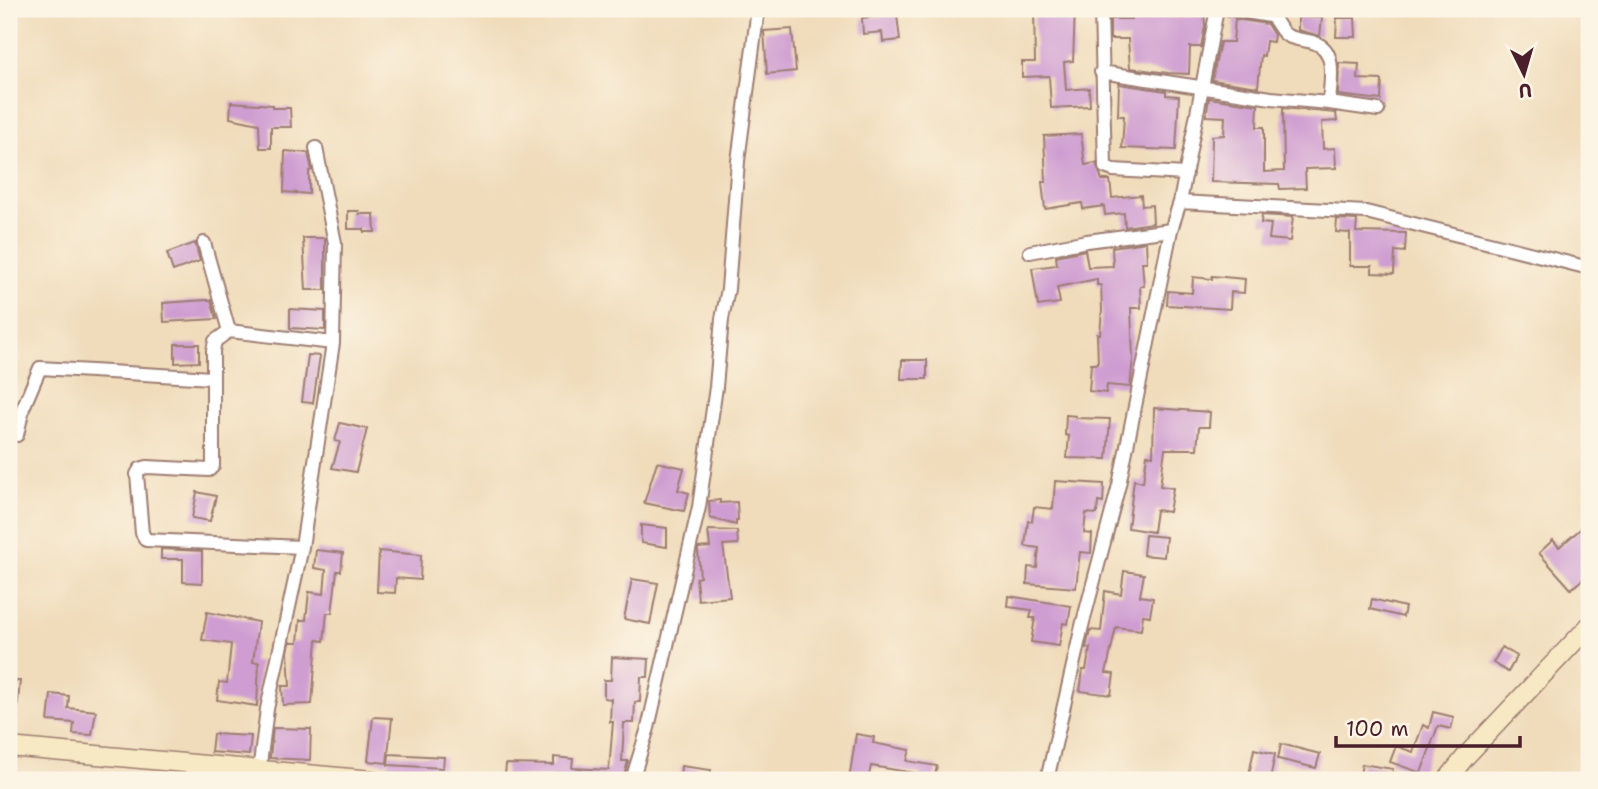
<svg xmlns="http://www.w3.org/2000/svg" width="1598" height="789" viewBox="0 0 1598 789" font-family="'Shantell Sans',sans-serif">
  <rect width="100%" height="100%" fill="#fcf5e5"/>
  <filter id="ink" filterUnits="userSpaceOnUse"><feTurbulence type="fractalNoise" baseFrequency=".0143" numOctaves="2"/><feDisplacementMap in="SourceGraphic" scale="14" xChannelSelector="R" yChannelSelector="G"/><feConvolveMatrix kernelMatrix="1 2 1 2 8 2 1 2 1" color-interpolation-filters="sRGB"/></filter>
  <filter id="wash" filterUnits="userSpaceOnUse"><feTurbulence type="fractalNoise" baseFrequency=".00686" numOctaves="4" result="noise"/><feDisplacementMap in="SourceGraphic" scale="28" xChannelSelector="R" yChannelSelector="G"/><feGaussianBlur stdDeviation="1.57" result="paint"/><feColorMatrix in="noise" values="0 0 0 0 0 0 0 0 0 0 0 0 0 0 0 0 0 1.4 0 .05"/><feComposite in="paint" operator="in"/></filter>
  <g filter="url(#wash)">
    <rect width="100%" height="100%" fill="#f0dbba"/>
    <g id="blocks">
      <path fill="#cf9dd1" d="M1034,9H1075L1073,61L1064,62L1066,90L1089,88L1090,106L1051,108L1049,76L1022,77V62H1035Z
        M1186,9H1204L1205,26L1201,47H1190L1189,74L1168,73L1130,68L1128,39H1110V19H1131V12L1150,13V15L1186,14Z
        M897,15L900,40L883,42L882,32L863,34L862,18Z
        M1298,17L1322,18L1320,36L1298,30Z
        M1337,18H1355L1356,37H1336Z
        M1235,19L1267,24L1274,35L1273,42L1266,41L1264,56L1261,55L1258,87L1212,80L1220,42H1233Z
        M792,29L796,71L767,74L764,31Z
        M1339,63L1359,64L1358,79L1382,80L1381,100L1338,95Z
        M1119,84L1166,91V95L1179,96L1176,150L1122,148L1124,116H1118Z
        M1209,98L1258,105L1257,127H1264V172L1284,171L1283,108L1336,113L1337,121L1322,122L1323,149L1335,148L1336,168L1305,169L1306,188L1280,189L1279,184L1211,182L1212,136L1224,135L1225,117L1206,116Z
        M231,102L272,105V108H290L291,127H271V148H260L259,124L230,118Z
        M1081,134L1085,165L1096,163L1102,180H1110L1112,198L1141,195L1142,206L1152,205L1153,223L1125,227L1124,213L1105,215L1104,206L1083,209L1082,203L1045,209L1042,182H1046L1044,136Z
        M285,151L308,153L312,170L309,171V194L284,192Z
        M348,211H359V214H374L375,232H364V229H348Z
        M1262,215L1293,217L1290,241L1269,239L1271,224L1261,223Z
        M1337,219L1357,220L1356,232L1406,233L1405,252L1395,251L1394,274L1372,273V266H1350V233L1336,232Z
        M303,238H325V290H306Z
        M1146,242L1147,262H1142L1144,286H1140L1141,308H1131L1133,359L1130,387L1107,385L1106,393L1089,391L1091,364H1098L1097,334H1100L1102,310L1101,285H1097V279L1057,287L1060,303L1038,306L1032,268L1057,265L1056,256L1085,250L1088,267L1113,266L1112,247Z
        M195,243L200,261L173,271L167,253Z
        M1212,276L1245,279L1244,293L1231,292L1230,309L1167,305L1168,291L1192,293L1193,277L1212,279Z
        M206,300H211L216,319L164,322L163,303Z
        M290,309L325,311V330L290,328Z
        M175,344H199V362L175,363Z
        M308,355L320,356L313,403L302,402Z
        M902,360H927V379H901Z
        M1154,408L1210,412L1209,427H1199L1197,449H1165L1160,486L1173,488L1169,512L1156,510L1153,532L1128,528L1134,480L1143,482L1147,455L1153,456Z
        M1066,415L1076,416V418L1110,419L1107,459L1067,458L1069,436L1065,435Z
        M340,423L367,429L356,472L332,468L340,442L335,441Z
        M657,462L684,468L678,490L689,493L684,511L644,503Z
        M1055,481L1104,484L1103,503L1098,502L1097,514L1086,513L1084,533L1092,534L1091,553L1080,552L1076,588L1027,584L1028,567L1037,568L1039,548L1025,546L1028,521H1032L1034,507L1053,509Z
        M197,492L216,496L210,521L192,518Z
        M720,500V503L737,502L738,520H736V525L710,518L709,501Z
        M1589,522V574L1571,589L1539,553L1553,540L1559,547Z
        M641,525L667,528V547L641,543Z
        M708,530L737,531L738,544L723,545L730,597L698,600L696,578L700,577L698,551V548L710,547Z
        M1145,535L1166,537L1164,557L1143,555Z
        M161,549L202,551V583L183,582V559H161Z
        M316,550L343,553L341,571H337L332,613H327L324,641L317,640L312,704L283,705L282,686H290L288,652L290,642H298L300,620H306L309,592L324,594L326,570L314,568Z
        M379,551L421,555L420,580L396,578L395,593L377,592Z
        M1124,571L1144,574L1140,596L1153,598L1150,616L1143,615L1141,630L1116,627L1106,673L1114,674L1111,695L1080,691L1083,670H1086L1090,648H1086L1090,630L1101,631L1105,591L1121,594Z
        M632,579L658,583L650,624L624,619Z
        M1009,596L1071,606L1068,624L1063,623L1059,646L1031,642L1035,618H1030L1032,610L1008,607Z
        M1372,599L1405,607L1403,617L1370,609Z
        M207,612L258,622L253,662H259L257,706L217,700L219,682L227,683L231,644L202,640Z
        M1502,647L1517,656L1508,672L1493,663Z
        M612,657L649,659L648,677H641L640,702H635L634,723H624L622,761H628L623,780H550L551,777L505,776L506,764L554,765V757L573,759L572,768L609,770L613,722H610L611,699L604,698V680H611Z
        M9,681H20L16,721H9Z
        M51,694L69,696L68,708L96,711L92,735L73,734L74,723L48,721Z
        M1433,712L1454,717L1451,729L1438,726L1421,773L1390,762L1396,746L1413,752L1423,725L1429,728Z
        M373,717L392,718L387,763L368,761Z
        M273,728L311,729L310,760L270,758Z
        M213,734L251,736L249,755L211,752Z
        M856,734L874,737L873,743L910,750L907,761L937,766L934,780H920L921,774L871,766L868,780H849Z
        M1281,744L1320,754L1316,768L1278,759Z
        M1254,749L1275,754L1270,780H1248Z
        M389,754L444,757L443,768L388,765Z
        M1362,764L1393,769L1391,780H1359Z
        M681,766L711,770L709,780H680Z"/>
    </g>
  </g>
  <g filter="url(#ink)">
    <use href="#blocks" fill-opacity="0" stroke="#9d7d72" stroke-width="2"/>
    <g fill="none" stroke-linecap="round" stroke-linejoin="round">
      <defs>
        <path id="street" d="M1101,9L1105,167L1113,170L1186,174
          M1229,9L1270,16C1279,21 1279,32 1288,36C1296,40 1307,40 1315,43C1338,50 1330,84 1329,103
          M1101,72L1271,98L1329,103L1378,110
          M1180,202L1366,212L1589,268
          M204,243L229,331
          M1030,252L1087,241L1171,230
          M17,435L23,408L40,368L212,378
          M302,547L146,540L142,533L137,474L140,469L147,467L209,470L213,466V351L215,341L229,331L333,343
          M258,780L267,709L302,547L333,343L335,243L316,148
          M632,780L648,728L699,507L716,387L722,319L728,289L738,161L758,9
          M1047,780L1082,626L1119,485L1171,230L1180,202L1217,9"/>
        <path id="secondary" d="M9,747L372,780
          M1447,780L1466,756L1589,626"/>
      </defs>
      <use href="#street" stroke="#9d7d72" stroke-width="16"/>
      <use href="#secondary" stroke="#9d7d72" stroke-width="21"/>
      <use href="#street" stroke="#fff" stroke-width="12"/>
      <use href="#secondary" stroke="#f7e9c3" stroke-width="18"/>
    </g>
  </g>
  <rect width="1598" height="789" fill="none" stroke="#fcf5e5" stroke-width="35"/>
  <g transform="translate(1524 74) rotate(175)" stroke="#fcf5e5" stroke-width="5" paint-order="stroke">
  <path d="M0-5L12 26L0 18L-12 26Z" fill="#4a1f2b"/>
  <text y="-10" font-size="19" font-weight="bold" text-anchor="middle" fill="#4a1f2b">U</text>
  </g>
  <path d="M1336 736v10h184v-10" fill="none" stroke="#4a1f2b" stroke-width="3.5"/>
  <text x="1346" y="736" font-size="21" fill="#4a1f2b" stroke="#fcf5e5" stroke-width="5" paint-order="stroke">100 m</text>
</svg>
